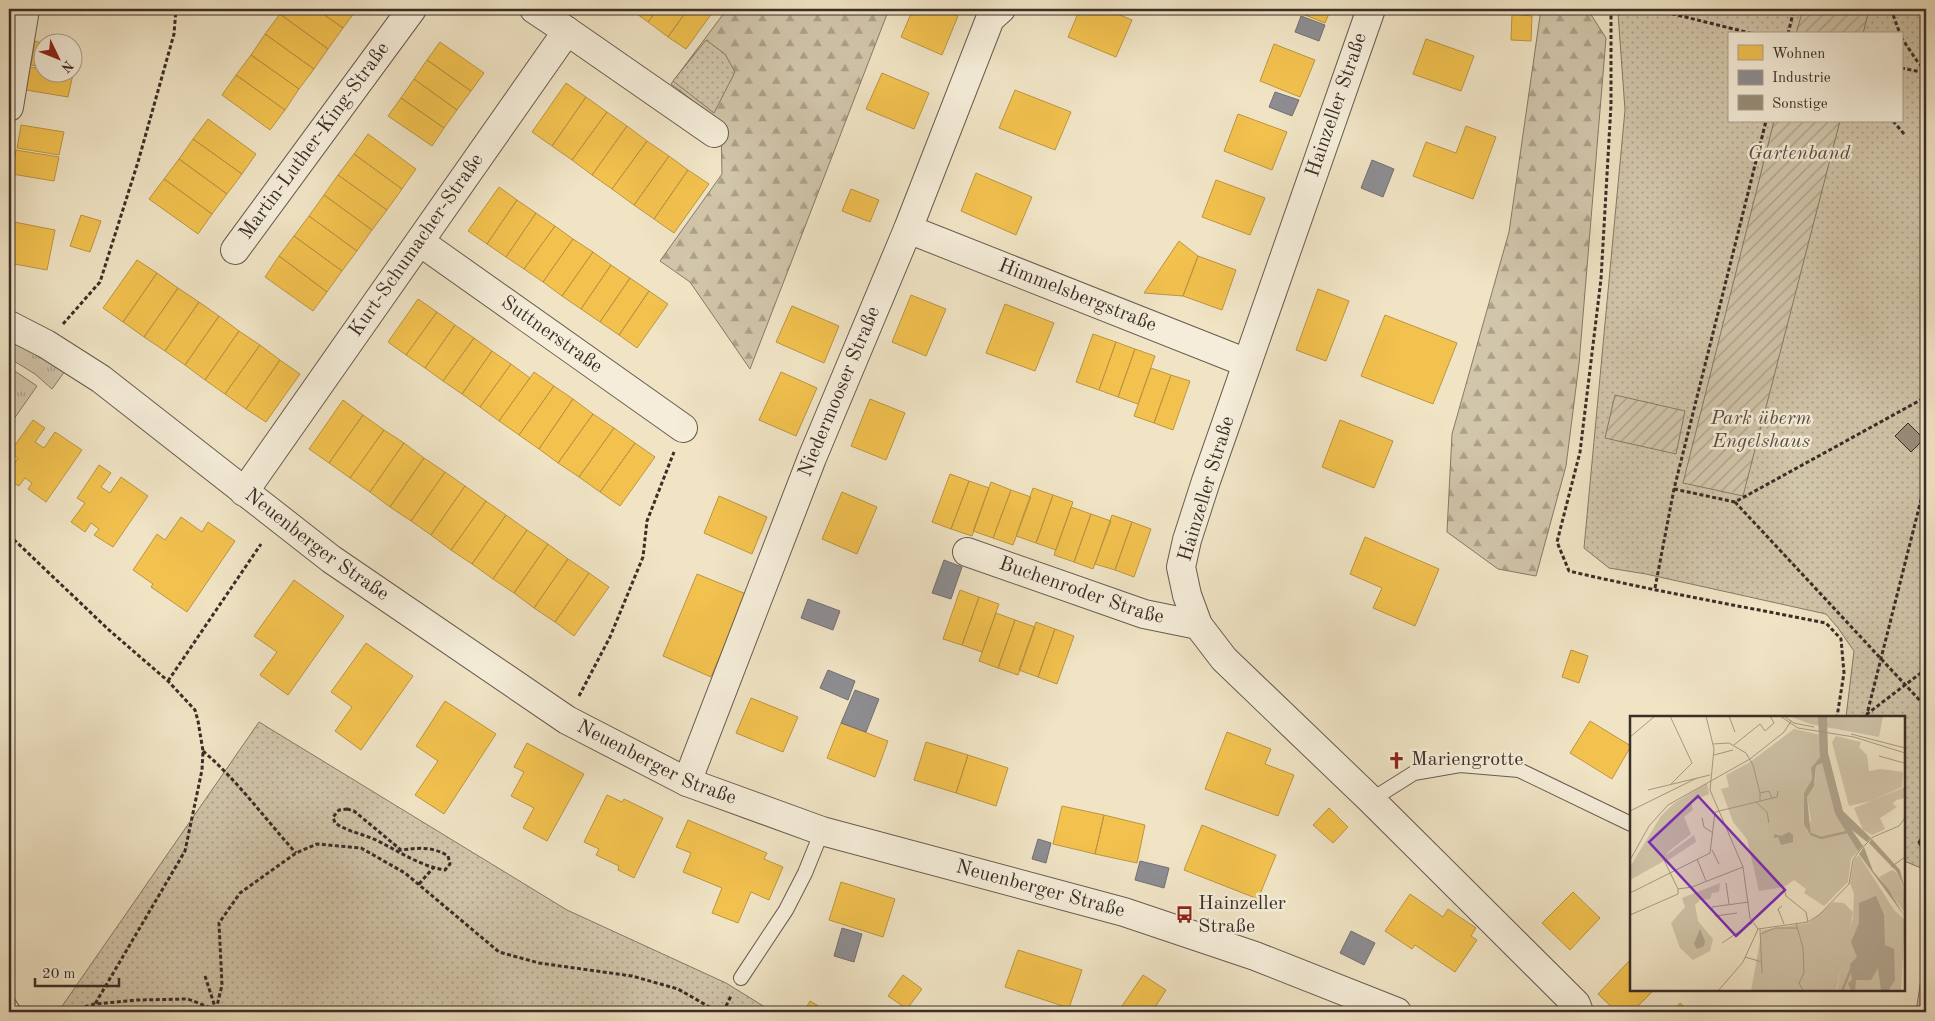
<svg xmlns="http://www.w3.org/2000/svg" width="1935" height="1021" viewBox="0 0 1935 1021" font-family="'Old Standard TT',serif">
  <defs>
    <pattern id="grass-tufts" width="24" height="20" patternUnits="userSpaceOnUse" patternTransform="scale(1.25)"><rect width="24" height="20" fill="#d1c5aa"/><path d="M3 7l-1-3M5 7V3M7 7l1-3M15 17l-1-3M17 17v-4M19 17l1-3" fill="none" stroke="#aba08a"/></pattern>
    <pattern id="forest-firs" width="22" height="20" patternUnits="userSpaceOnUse" patternTransform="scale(1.25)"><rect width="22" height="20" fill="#d1c5aa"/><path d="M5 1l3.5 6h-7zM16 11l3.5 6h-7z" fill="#aba08a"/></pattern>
    <pattern id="park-dots" width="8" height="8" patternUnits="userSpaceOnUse" patternTransform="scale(1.25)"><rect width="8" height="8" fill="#d1c5aa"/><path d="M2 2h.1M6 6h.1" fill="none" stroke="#aba08a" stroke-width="1.8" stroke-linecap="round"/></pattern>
    <pattern id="garden-furrows" width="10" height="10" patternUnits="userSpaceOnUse" patternTransform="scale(1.25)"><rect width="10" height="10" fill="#d1c5aa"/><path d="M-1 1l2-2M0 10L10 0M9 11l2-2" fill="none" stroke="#aba08a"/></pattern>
  </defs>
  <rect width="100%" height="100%" fill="#f0e4c5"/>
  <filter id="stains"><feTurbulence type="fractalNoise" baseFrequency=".004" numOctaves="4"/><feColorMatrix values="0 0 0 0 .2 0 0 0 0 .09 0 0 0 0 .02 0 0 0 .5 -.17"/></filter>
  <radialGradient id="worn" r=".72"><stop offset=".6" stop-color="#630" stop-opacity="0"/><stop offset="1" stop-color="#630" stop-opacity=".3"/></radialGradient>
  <path fill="url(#grass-tufts)" stroke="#867a69" d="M9,339L36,353L65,371L52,389L35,374L9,358Z
    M9,367L37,386L9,426Z"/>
  <path fill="url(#forest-firs)" stroke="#867a69" d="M727,9H889L750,369L690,282L660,261L722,174L721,122L671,84Z
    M1541,9L1588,10L1606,38L1579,364L1566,466L1536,576L1498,569L1447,532L1452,434L1509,232Z"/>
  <path fill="url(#park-dots)" stroke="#867a69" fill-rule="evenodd" d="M1616,9H1926V870L1904,861V717H1846L1854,651L1838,628L1826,614L1646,574L1609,568L1584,548L1625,110L1618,13ZM1729,34H1901V121H1729Z
    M706,40L725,54L735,72L714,113L673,81Z
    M259,722L567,910L726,983L773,1012H58Z
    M1926,946V1012H1916Z"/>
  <path fill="url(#garden-furrows)" stroke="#867a69" d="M1803,9H1869L1863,34H1796Z
    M1774,121H1840L1743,496L1683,483Z
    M1615,395L1685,411L1676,454L1605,438Z"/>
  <path fill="#f2c14e" stroke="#bb9543" d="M43,9H82L81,15Z
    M284,9H316L343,28L328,49L280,14Z
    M316,9H357L343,28Z
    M630,9H658L648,22Z
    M658,9H688L668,37L648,22Z
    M688,9H715L686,49L668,37Z
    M913,9H941L958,16L942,55L901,37Z
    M1080,9H1105L1132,20L1116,57L1068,37Z
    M1290,9H1331L1325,23Z
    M280,14L328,49L314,69L265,34Z
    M1512,14L1532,16L1531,41L1511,40Z
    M265,34L314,69L299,89L251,55Z
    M1426,39L1474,56L1461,91L1413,74Z
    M35,41L42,43V67L31,65Z
    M440,42L484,73L471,91L427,60Z
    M1274,44L1315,60L1300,97L1260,81Z
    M72,48H77L73,72H72Z
    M251,55L299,89L285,110L236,75Z
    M427,60L471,91L457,110L414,79Z
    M30,67L42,69V72L73,74L68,97L26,90Z
    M882,73L929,93L914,129L866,109Z
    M236,75L285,110L270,130L222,95Z
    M414,79L457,110L444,128L401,98Z
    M566,83L586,97L552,146L532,132Z
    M1015,90L1071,112L1055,150L999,128Z
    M586,97L607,112L572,160L552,146Z
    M401,98L444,128L432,146L388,116Z
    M607,112L627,126L592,175L572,160Z
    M1238,114L1287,132L1272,170L1224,151Z
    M208,119L256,154L242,174L193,139Z
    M21,125L64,132L59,155L17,148Z
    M627,126L647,141L612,189L592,175Z
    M1466,126L1496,137L1473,199L1413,176L1426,142L1456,153Z
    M368,134L416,169L402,189L354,154Z
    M193,139L242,174L227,194L179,159Z
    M647,141L669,156L634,205L612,189Z
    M16,150L59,157L54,181L12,174Z
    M354,154L402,189L387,210L338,175Z
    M669,156L688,170L654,219L634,205Z
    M179,159L227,194L212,214L164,179Z
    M688,170L709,184L674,233L654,219Z
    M976,173L1032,197L1016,235L961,211Z
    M338,175L387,210L372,230L324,195Z
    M164,179L212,214L198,234L149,199Z
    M1216,180L1265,198L1250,235L1202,217Z
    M499,187L517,200L487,244L468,231Z
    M851,189L879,200L870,222L842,211Z
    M324,195L372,230L357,251L309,216Z
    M517,200L536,213L506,257L487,244Z
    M536,213L555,226L524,269L506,257Z
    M81,215L101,221L90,252L70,246Z
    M309,216L357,251L342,271L294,236Z
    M9,221L55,230L47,270L9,263Z
    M555,226L573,239L543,282L524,269Z
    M294,236L342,271L327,292L279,256Z
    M573,239L593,252L562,296L543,282Z
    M1179,241L1198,256L1183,296L1144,293Z
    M593,252L611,265L581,309L562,296Z
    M279,256L327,292L313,311L265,277Z
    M1198,256L1236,270L1222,310L1183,296Z
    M137,260L157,273L123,322L103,308Z
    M611,265L630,278L600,322L581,309Z
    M157,273L178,288L144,337L123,322Z
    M630,278L649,291L619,335L600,322Z
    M178,288L199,302L165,351L144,337Z
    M1318,289L1349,301L1326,361L1296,350Z
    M649,291L668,304L637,348L619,335Z
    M911,295L946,309L926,356L892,342Z
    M418,299L437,312L406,355L388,342Z
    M199,302L219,316L185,365L165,351Z
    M1005,304L1054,323L1035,371L986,353Z
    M792,306L839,326L824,363L776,342Z
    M437,312L455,325L425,368L406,355Z
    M1385,315L1457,343L1433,404L1361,376Z
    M219,316L239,331L205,380L185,365Z
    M455,325L474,338L443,381L425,368Z
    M239,331L260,345L225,394L205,380Z
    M1093,334L1116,342L1099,390L1076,382Z
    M474,338L492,351L462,394L443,381Z
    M1116,342L1135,349L1118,397L1099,390Z
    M260,345L280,360L246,409L225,394Z
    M1135,349L1155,356L1138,404L1118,397Z
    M492,351L511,364L480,407L462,394Z
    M280,360L300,374L266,422L246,409Z
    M511,364L530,378L499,421L480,407Z
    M1151,368L1171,375L1154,423L1134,416Z
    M534,372L554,386L519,435L499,421Z
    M781,372L817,388L796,436L759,420Z
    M1171,375L1190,381L1173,430L1154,423Z
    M554,386L573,399L539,449L519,435Z
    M573,399L593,414L558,463L539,449Z
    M870,399L905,413L886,460L851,446Z
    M343,400L363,415L329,463L309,449Z
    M593,414L614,428L579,477L558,463Z
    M363,415L384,430L350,478L329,463Z
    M33,420L45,428L35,442L44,448L55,432L82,450L46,502L28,489L32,483L25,478L19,486L9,480V471L18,458L10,452Z
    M1340,420L1393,441L1374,488L1322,467Z
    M614,428L635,443L600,492L579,477Z
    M384,430L404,443L370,492L350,478Z
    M404,443L424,458L390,507L370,492Z
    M635,443L655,457L620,506L600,492Z
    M424,458L445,472L411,521L390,507Z
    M99,465L111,473L101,487L110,493L121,477L148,496L113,547L94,535L99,529L91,523L85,532L71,522L85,503L77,498Z
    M445,472L465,486L431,535L411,521Z
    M950,474L969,481L951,529L932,522Z
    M969,481L989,488L972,536L951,529Z
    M991,482L1011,490L993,538L973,531Z
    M465,486L486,501L451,550L431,535Z
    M1033,488L1053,495L1036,543L1016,536Z
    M1011,490L1031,497L1013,545L993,538Z
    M842,492L877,507L857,554L822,539Z
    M1053,495L1073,502L1056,550L1036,543Z
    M719,496L767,517L752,554L704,533Z
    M486,501L506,515L472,564L451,550Z
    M1071,507L1091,514L1074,562L1054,555Z
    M1091,514L1111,521L1093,569L1074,562Z
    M506,515L527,530L493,579L472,564Z
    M1112,515L1132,522L1115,570L1095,564Z
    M181,517L202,532L208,522L235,541L187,612L151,587L153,584L133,570L157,534L165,540Z
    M1132,522L1151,529L1134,577L1115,570Z
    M527,530L548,544L514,593L493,579Z
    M1365,537L1439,569L1415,626L1373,608L1382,588L1350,574Z
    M548,544L568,559L534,608L514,593Z
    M568,559L589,573L555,622L534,608Z
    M589,573L609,587L574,636L555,622Z
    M697,574L746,594L711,677L663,656Z
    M294,580L344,616L288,695L260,675L277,652L254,636Z
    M960,590L979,597L962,645L943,639Z
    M979,597L999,604L982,652L962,645Z
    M996,613L1015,620L998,668L979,661Z
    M1015,620L1035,627L1018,675L998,668Z
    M1036,622L1055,629L1038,677L1019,670Z
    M1055,629L1074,636L1057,684L1038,677Z
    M366,643L413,676L361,750L335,731L352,707L331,692Z
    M1571,650L1588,656L1579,683L1562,677Z
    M751,698L798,717L783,752L736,733Z
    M445,701L496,734L444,814L415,795L438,761L416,746Z
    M1590,721L1631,746L1612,779L1570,753Z
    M841,723L888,741L875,777L827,758Z
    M1227,732L1271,749L1265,764L1294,775L1278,816L1205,789Z
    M926,742L968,755L956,793L914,780Z
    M527,743L584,774L547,841L523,828L534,808L511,796L524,772L514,767Z
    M968,755L1008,768L996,806L956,793Z
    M607,795L622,802L624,799L663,818L634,878L618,870L619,866L596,855L599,849L584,842Z
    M1062,806L1104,815L1095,854L1053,844Z
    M1329,808L1348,827L1333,843L1313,825Z
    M1104,815L1145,825L1137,863L1095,854Z
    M688,820L767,853L764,859L783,867L769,900L751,892L738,923L712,913L722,888L683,872L691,853L676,847Z
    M1202,825L1276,855L1258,899L1184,870Z
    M841,882L895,899L883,937L829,920Z
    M1573,892L1600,918L1570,950L1542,923Z
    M1410,894L1443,917L1448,909L1476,928L1471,936L1477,940L1455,972L1415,945L1412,949L1385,931Z
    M1018,950L1082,970L1069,1008L1005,987Z
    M1631,959V990H1654L1632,1012H1617L1598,994Z
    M903,975L922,989L907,1009L888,996Z
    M1143,975L1166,990L1152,1012H1118Z
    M810,1001L829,1012H804Z
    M1680,1003L1690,1012H1673Z
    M1194,1007L1204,1012H1191Z"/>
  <path fill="#8d8d92" stroke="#747072" d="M1301,16L1325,25L1319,41L1295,32Z
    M1275,92L1299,100L1292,116L1269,107Z
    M1372,160L1394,169L1383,197L1361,188Z
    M944,560L962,567L951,599L932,593Z
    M808,599L840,611L833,630L801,618Z
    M828,670L855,681L848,700L820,688Z
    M855,690L879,699L866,732L841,723Z
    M1038,839L1051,843L1046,863L1032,859Z
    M1140,861L1169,868L1164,888L1135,880Z
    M842,928L862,934L854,962L834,956Z
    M1351,931L1375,943L1364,965L1340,953Z"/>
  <path fill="#998d7a" stroke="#3a2e28" d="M1908,423L1924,439L1911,452L1895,436Z"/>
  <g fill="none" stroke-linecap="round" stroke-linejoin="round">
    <defs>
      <path id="lane" d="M1371,800L1414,773L1460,765L1519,770L1631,824
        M741,978L786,910L805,873L822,831
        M9,1004L14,1012"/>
      <g id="street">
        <path d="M1371,9L1206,481L1187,540L1181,567L1187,595L1198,625L1224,659L1371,800L1576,1004L1579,1012"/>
        <path d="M567,31L714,133"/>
        <path d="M9,107L25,9"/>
        <path id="s1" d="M908,229L1247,363"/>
        <path id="s2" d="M420,242L683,428"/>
        <path id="s3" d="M235,250L412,9"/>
        <path id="s4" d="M9,325L46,344L101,379L331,559L567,720L687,782L822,831L1124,912L1255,956L1397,1012"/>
        <path id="s5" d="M244,492L567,31L534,9"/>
        <path id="s6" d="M967,552L1144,614L1198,625"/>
        <path id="s7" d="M687,782L812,458L908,229L990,19L1001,9"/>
      </g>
    </defs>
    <use href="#lane" stroke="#685c4f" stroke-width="16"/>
    <use href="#street" stroke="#685c4f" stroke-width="30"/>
    <path stroke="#3a2e28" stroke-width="3" stroke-dasharray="4 2.5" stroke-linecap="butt" d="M1611,9V105L1601,279L1580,452L1557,542L1569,571C1654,591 1740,606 1826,623L1841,639L1844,673L1837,717
      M1653,9L1754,34
      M1891,9L1900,34
      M1788,34L1794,9
      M1901,37L1917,61L1926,71
      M1901,68L1926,73
      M1893,121L1905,135
      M63,324L100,282L138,162L174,34L176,9
      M1926,480L1867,714L1926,669
      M1674,489L1735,502L1926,397
      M1735,502L1926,707
      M9,535L109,630L168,681L195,710L198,721L203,751L202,770L185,851L95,1004
      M1655,588L1674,489L1766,121
      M168,681L261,544
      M579,696L610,637L643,557L647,521L674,452
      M203,751C238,781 265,819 296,853
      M347,809L354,811L401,850C418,848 432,846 448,856L450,864L445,870C420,866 400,852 378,841C364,834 348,832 335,823L333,817L339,810Z
      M1926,828L1918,845L1926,841
      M419,884L433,868
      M205,976L216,1010L219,1012
      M216,1010L222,985L219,923L240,893L296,853L317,844L361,848L405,873L499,952L539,963L632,976L678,989L718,1012
      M66,1012L95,1004L137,1000L188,999L216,1010
      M723,1012L731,996"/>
    <use href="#lane" stroke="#f5edd9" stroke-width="14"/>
    <use href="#street" stroke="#f5edd9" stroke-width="28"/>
  </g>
  <defs>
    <symbol id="church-bare" viewBox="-9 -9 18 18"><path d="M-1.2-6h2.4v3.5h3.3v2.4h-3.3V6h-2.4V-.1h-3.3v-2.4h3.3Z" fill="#8f2418" stroke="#f5edd9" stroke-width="2.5" paint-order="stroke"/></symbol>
    <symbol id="bus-bare" viewBox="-9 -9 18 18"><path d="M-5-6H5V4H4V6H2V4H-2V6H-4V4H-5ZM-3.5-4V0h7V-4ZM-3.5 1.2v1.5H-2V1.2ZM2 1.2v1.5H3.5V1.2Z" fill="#8f2418" stroke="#f5edd9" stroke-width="2.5" paint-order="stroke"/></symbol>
  </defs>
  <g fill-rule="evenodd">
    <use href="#church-bare" x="1384" y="748" width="25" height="25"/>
    <use href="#bus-bare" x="1172" y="902" width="25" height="25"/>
  </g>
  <g text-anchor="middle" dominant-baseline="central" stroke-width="5" stroke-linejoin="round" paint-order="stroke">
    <g font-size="20" fill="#3a2e28" stroke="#f5edd9">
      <text transform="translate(1337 105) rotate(-71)">Hainzeller Straße</text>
      <text stroke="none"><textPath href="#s3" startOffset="135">Martin-Luther-King-Straße</textPath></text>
      <text stroke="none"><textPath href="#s5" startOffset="301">Kurt-Schumacher-Straße</textPath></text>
      <text stroke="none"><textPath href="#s1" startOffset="182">Himmelsbergstraße</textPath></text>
      <text stroke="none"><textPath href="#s2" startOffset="161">Suttnerstraße</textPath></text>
      <text stroke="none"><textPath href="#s7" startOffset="419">Niedermooser Straße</textPath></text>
      <text transform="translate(1207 489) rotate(-73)">Hainzeller Straße</text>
      <text stroke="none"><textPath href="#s4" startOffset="379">Neuenberger Straße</textPath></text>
      <text stroke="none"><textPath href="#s6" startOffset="121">Buchenroder Straße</textPath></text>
      <text stroke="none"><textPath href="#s4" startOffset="784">Neuenberger Straße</textPath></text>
      <text stroke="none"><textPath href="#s4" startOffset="1189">Neuenberger Straße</textPath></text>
    </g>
    <g font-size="20" font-style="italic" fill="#584c42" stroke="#f5edd9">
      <text x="1799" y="154">Gartenband</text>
      <text x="1761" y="419">Park überm<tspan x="1761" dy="23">Engelshaus</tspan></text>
    </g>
    <g font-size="20" fill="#3a2e28" stroke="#f5edd9" text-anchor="start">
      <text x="1411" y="760">Mariengrotte</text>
      <text x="1198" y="904">Hainzeller<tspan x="1198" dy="23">Straße</tspan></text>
    </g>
  </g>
  <g transform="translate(1630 716)">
    <rect width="275" height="275" fill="#f0e4c5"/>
    <path d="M206,20L231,26L229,31L237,39L239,55L251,53L273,56L272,71L241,85L219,90L202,26Z" fill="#d1c5aa"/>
    <path d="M64,119L66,126L37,145L35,140ZM90,167L89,176L82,177L80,183L70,184L65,189L68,205L83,223L80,235L63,244L50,232L41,207L55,191L52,182Z" fill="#d1c5aa"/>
    <path d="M159,0H253L249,21L180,8ZM164,13L191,19L190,41L181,52L182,63L174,79L177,116L181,104L177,81L185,66L186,50L192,46L205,98L228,135L221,143L218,166L194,190L174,177L176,173L164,164L154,171L129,175L117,123L103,106L91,73L99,71L96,59L120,46ZM77,67L79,78L61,86L63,94L54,101L61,118L38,136L34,145L0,164V151L31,100L43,88ZM229,139L264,194L275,204L271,275H207L215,225L223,202L224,178L220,167L224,143ZM262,154L267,157L275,176V197L249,161Z" fill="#d1c5aa"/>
    <path d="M275,71V82L266,84L263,88L267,91L250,102L255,113L242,119L233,114L224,92ZM51,113L53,116L21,134L19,131ZM158,132L164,160L153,170L146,164L142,139L144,135Z" fill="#d1c5aa"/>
    <path d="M146,34L147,48H136L134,44ZM203,186L214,187L223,196L206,275H121L132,214L179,207Z" fill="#d1c5aa"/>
    <path d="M188,0H197L198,37L213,95L241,122L237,126L222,114L233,130L228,135L205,98L192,47L186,50L184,70L177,81L181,120L174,108V77L182,63L181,52L190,41ZM159,116L163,119V126L151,129L148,121L143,122L145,118L151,120ZM242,123L270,154L275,174L267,156L239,127ZM234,131L243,155L259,174L275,201L229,138ZM246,180L254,199L255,229L264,233L265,264L258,275H251L248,252L241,264H226L225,275H221L218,267L222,264L220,248L227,241L221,226L229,207V187ZM70,213L75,225L74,230L67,233L64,228Z" fill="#b2a690"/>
    <path fill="none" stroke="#b2a690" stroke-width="2.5" d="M181,118L191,122L217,116M212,275L222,251"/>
    <path fill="none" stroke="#a79b86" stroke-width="1" d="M40,0L62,47L41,68M76,0L84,33L80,74L113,151L120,202L128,213M99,0L105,16M150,0L168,12L224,21L275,37M154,0L164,7L184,11M221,18L275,32M0,21L25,0M83,28L99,27L116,37L123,49L130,77M104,29L130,8L135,15L144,7L140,0M84,39L103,34M249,40L274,47M18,74L80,59M130,85V77L139,75L142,82M126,86L137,96L139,107M0,95L67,62M72,102L74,111L83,117M82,134L89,148M33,142L48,173M67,143L76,165M0,144L19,110L38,89L120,43L154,16L161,5M261,151L275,141M96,167L99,188M154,172L156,180L176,196L178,206M0,177L80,137L85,96L147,81L148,75M152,190L148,193L154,208M82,195V191L119,186M0,199L48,178V173L62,171L113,151M85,200L107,197M166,207L173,232L174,257L169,267L173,274M128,213L178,206L189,199L219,168L223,144L229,135L243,121L269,110L275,102M130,213L132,257M131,218L145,212H167M92,227L122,207M115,241L132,246M88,275L113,246L128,213"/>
    <path fill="#7b2cbf" fill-opacity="0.15" stroke="#7b2cbf" stroke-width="2.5" d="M68,80L155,174L106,220L19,126Z"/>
    <rect width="275" height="275" fill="none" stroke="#3a2e28" stroke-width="2.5"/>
  </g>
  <rect width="1935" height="1021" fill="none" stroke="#f0e4c5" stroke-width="30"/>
  <rect x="10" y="10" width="1915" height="1001" fill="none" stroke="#3a2e28" stroke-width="2.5"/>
  <rect x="15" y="15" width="1905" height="991" fill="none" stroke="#3a2e28"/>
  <rect x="1728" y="32" width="175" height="90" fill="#f5edd9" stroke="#aaa192"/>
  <rect x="1738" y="45" width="25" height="15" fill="#f2c14e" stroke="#aaa192"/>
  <text x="1772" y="58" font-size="15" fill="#3a2e28">Wohnen</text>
  <rect x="1738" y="70" width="25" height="15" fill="#8d8d92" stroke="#aaa192"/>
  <text x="1772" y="82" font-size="15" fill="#3a2e28">Industrie</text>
  <rect x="1738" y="95" width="25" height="15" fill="#998d7a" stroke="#aaa192"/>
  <text x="1772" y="108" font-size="15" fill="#3a2e28">Sonstige</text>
  <g transform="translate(58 58) rotate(133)"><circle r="24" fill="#f5edd9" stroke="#aaa192"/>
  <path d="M0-4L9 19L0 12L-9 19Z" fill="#8f2418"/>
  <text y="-8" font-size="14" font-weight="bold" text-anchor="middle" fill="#3a2e28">N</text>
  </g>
  <path d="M35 978v8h84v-8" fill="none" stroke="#3a2e28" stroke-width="2.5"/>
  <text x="42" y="978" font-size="15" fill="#3a2e28" stroke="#f5edd9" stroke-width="4" paint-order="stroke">20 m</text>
  <rect width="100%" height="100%" filter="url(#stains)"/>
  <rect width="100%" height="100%" fill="url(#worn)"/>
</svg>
